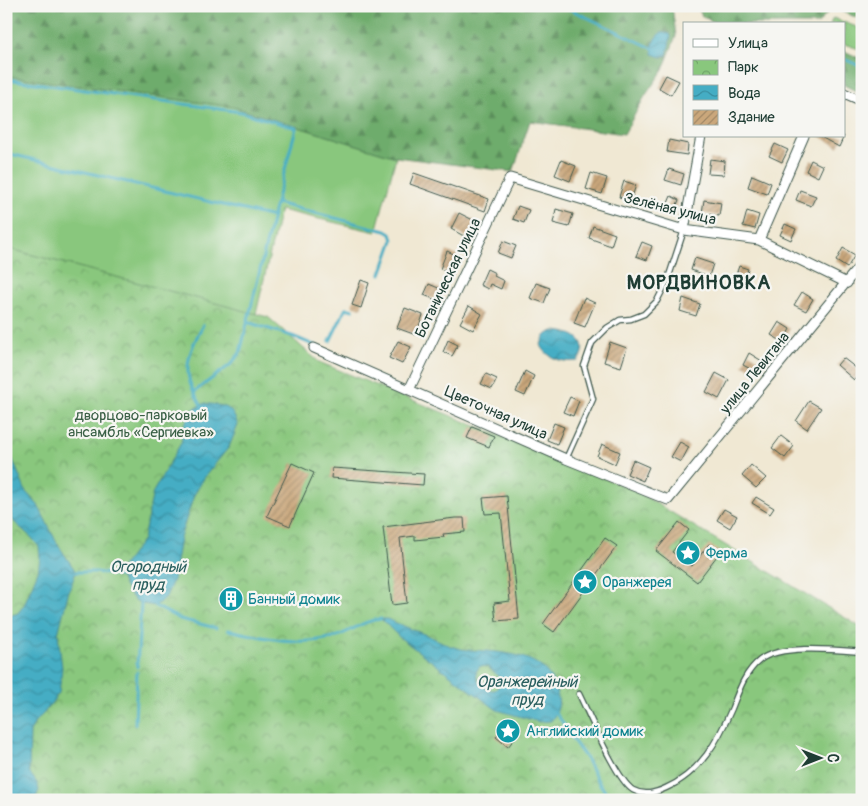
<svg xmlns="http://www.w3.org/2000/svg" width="868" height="806" viewBox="0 0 868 806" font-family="Pangolin,sans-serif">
  <defs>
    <pattern id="forest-firs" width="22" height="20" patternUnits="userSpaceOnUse" patternTransform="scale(1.25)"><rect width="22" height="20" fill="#6eac6c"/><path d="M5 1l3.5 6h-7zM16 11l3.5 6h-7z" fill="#5a8d5a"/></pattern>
    <pattern id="park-crowns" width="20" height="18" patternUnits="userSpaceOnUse" patternTransform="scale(1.25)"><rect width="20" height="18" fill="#89c77d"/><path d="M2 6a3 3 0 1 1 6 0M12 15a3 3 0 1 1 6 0" fill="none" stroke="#6fa367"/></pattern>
    <pattern id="water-waves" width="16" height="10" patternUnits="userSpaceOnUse" patternTransform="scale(1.25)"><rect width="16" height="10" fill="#45adc4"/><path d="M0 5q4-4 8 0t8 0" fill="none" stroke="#398ea0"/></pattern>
    <pattern id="building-hatch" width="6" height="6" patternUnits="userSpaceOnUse" patternTransform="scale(1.25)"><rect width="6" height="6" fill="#caa77b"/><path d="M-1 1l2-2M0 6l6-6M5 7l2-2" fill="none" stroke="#a38966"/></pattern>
  </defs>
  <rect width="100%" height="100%" fill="#f6f6f2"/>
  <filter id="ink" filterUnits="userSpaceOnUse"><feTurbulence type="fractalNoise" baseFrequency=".02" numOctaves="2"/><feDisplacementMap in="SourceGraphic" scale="10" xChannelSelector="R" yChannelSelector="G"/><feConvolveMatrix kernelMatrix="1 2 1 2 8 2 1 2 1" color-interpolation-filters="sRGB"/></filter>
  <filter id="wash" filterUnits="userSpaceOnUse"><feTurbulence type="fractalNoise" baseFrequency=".0096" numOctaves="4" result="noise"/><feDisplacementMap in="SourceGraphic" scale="20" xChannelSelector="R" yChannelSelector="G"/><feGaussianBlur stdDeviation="1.12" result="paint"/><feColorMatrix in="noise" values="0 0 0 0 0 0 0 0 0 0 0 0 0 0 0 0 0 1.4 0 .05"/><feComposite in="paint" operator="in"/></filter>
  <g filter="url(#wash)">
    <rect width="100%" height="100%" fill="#f0e8d3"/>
    <path fill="#89c77d" stroke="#548258" d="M833,18L862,29V50L844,44V24H830Z
      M6,76L233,107L396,157L376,232L280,210L256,314L6,248Z"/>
    <path fill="url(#forest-firs)" stroke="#467450" d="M6,6H672L676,36L663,70L645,96L624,134L530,121L513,172L396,157L233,107L6,76Z
      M697,6H862V20L832,7L818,24H717L702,16Z
      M844,51L862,59V94L844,85Z"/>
    <path fill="url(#park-crowns)" stroke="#548258" d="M6,248L268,317L319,362L636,491L862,628V800H6Z"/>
    <path fill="url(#water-waves)" stroke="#32757c" fill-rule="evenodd" d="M662,32L670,34L671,36L667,55L661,57L653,54C651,45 654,37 662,32Z
      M554,331C572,332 592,339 578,361C564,363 547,359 541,345C543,337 546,333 554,331Z
      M205,403C225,407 230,403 238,425L229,447L206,475L194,495L180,538L173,580L166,597L155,606C151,605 146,605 142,604C131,600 119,582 120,570L143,539L153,492L181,443L185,423L195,408Z
      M6,443L26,492L38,505L57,543L76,572L68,594L58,634L62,668L59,693L44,713L35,722L30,732L29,772L37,783L39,790L35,800H6V617L18,613L24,605L38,571L40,558L39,547L32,538L13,521L6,497Z
      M381,619H387C405,627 423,633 440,641C445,643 449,646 454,647C465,651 477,650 488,651C517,654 546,658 556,689C560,704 560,709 551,721L539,722L497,710L399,637ZM480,666L488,667L498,676L500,685L495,690C485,691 476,683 476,672Z"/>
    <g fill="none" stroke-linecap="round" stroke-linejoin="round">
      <path stroke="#45adc4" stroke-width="3" d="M563,6L652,48
        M844,59L862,67
        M6,79L241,112L296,128L276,203
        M6,153L273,217
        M247,322L292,336L316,346
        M330,341L346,308L353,310
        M194,392C181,369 191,347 203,325
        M201,405L194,392L230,365L240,353L276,203L386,231L391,234L393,240L381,274
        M76,572H96L120,576
        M155,606L180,619L216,628
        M228,630C263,637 299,647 334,637C350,633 363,620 381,619
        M137,667L141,604
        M556,714C563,721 566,729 571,737C576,745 582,752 587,760C595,775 600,788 613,800
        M135,724L137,672"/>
    </g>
    <g id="blocks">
      <path fill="url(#building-hatch)" d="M666,75L679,81L671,95L659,88Z
        M819,136H844L839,147Z
        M669,140L688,144L687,155L667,152Z
        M775,144L788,150L782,162L769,156Z
        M710,159L725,161L724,175L708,174Z
        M561,160L576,166L570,181L555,175Z
        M811,160L823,166L818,177L806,171Z
        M669,169L684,174L681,185L665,180Z
        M414,173L489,199L485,211L410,184Z
        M591,173L607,178L602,194L586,189Z
        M752,175L771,183L767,194L748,187Z
        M624,181L636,185L631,200L619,197Z
        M800,190L816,196L811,206L796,200Z
        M671,196L679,200L673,214L665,210Z
        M704,200L721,203L719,216L702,213Z
        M518,206L529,210L524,223L513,219Z
        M556,209L573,214L569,227L553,223Z
        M747,211L759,215L755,229L743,226Z
        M459,213L479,223L471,240L451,229Z
        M785,224L796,229L791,240L780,235Z
        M593,226L615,234L611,246L589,238Z
        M503,241L516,246L511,258L498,253Z
        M642,242L652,246L647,260L636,256Z
        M843,248L855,255L847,268L836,261Z
        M447,251L460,257L453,274L440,269Z
        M695,258L713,264L709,276L691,270Z
        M739,266L748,269L742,286L733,283Z
        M487,269L495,273L494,276L504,281L501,289L490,284L488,289L480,285Z
        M361,280L369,283L361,308L352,305Z
        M536,283L550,288L544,303L530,298Z
        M429,284L443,290L438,301L424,295Z
        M802,292L813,299L806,311L794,305Z
        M584,298L595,303L585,327L574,323Z
        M683,298L700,304L696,316L680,311Z
        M469,306L482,314L473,330L460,323Z
        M405,308L423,315L416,335L397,328Z
        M779,322L790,329L783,342L771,335Z
        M448,340L458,345L452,356L443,352Z
        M398,341L411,347L402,364L389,358Z
        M610,342L627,348L621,367L604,362Z
        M749,353L762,361L756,372L743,365Z
        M843,358L861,372L854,380L837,365Z
        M525,371L534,376L525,396L516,392Z
        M716,373L729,380L719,399L706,392Z
        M486,374L497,379L492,389L481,384Z
        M570,397L579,401L573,416L563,412Z
        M809,401L821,408L807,429L796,421Z
        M554,423L564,427L557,444L547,440Z
        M472,427L494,436L489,447L467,438Z
        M781,436L794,446L785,458L772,448Z
        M680,442L689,447L681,462L671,457Z
        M602,444L620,452L615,464L597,456Z
        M633,460L649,467L643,481L627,474Z
        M292,463L314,473L290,526L267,516Z
        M751,465L766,478L756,488L742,476Z
        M332,468L424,474L423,485L331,478Z
        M507,496L519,619L496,621L494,603L510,601L501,513L485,514L483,498Z
        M756,497L774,508L770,514L752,503Z
        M724,509L737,516L730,528L717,520Z
        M455,518H464L465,532L443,534L444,537L415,540V536L400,538L407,603L392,605L383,527Z
        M679,522L689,530L672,552L685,561L692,566L709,544L720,552L697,582L656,551Z
        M605,538L617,546L554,632L543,624Z
        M222,591H239V608L222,607Z
        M508,720L521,730L508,747L496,737Z"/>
    </g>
  </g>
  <g filter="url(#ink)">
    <use href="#blocks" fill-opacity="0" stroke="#3e574c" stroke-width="1"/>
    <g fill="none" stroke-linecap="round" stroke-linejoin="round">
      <defs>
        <path id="service" d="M566,459L593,399L584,366L592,343L607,328L620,320L631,319L644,314L657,301L668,279L684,230
          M579,694C589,714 617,781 633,790C644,796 655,793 666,788C700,773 718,741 732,708C739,690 745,672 760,660C780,644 837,650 862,652"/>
        <path id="minor" d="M844,93L862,101
          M684,230L701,136
          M759,240L804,136
          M314,348L566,459L668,500L862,263
          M409,390L510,178L684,230L759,240L847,283"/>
      </defs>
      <use href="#service" stroke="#3e574c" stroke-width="7"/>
      <use href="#minor" stroke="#3e574c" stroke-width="11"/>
      <use href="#service" stroke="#fff" stroke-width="4.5"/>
      <use href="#minor" stroke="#fff" stroke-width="9"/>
    </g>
  </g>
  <defs>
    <symbol id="sight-disc" viewBox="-11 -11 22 22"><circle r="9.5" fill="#0f9aa8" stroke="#f6f6f2"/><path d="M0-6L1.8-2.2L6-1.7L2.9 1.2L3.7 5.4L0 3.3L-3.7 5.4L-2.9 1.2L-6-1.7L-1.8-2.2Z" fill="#fff"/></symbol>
    <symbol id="building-disc" viewBox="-11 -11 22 22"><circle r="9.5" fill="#0f9aa8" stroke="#f6f6f2"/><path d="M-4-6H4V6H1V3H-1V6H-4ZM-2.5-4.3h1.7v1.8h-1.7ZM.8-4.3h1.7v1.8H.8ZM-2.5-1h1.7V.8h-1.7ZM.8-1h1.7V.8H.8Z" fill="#fff"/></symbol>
  </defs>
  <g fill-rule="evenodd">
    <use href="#sight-disc" x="674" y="539" width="28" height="28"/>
    <use href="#sight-disc" x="571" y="568" width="28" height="28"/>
    <use href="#building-disc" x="217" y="585" width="28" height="28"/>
    <use href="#sight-disc" x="494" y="717" width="28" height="28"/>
  </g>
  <g text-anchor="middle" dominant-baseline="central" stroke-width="4.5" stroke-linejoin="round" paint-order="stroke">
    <g font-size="15" fill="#1f3d34" stroke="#f6f6f2">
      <text transform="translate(670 209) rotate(14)">Зелёная улица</text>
      <text transform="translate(448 278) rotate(-64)">Ботаническая улица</text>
      <text transform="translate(755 373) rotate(-51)">улица Левитана</text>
      <text transform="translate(496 413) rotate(24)">Цветочная улица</text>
    </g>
    <g font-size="15" fill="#3a6046" stroke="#f6f6f2">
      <text x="141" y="415">дворцово-парковый<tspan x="141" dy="17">ансамбль «Сергиевка»</tspan></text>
    </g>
    <g font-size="15" fill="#0d838f" stroke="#f6f6f2" text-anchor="start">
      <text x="706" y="553">Ферма</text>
      <text x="602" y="582">Оранжерея</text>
      <text x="248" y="599">Банный домик</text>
      <text x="526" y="731">Английский домик</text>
    </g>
    <g font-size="16" font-style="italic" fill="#2a5f5f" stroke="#f6f6f2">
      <text x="148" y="567">Огородный<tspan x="148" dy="18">пруд</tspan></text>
      <text x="527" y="682">Оранжерейный<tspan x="527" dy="18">пруд</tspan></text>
    </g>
    <g font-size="20" font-weight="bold" letter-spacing="1" fill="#1f3d34" stroke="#f6f6f2">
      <text x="699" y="282">МОРДВИНОВКА</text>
    </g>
  </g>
  <rect width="868" height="806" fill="none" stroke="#f6f6f2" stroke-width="25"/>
  <rect x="683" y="22" width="162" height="115" fill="#f6f6f2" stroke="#a0aca6"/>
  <rect x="693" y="39" width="25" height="8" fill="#ffffff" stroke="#a0aca6"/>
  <text x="728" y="48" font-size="15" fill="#1f3d34">Улица</text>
  <rect x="693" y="60" width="25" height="15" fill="url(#park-crowns)" stroke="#a0aca6"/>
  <text x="728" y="72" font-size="15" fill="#1f3d34">Парк</text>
  <rect x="693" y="85" width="25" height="15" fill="url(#water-waves)" stroke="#a0aca6"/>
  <text x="728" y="98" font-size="15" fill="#1f3d34">Вода</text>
  <rect x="693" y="110" width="25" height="15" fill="url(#building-hatch)" stroke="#a0aca6"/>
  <text x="728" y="122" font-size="15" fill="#1f3d34">Здание</text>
  <g transform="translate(820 758) rotate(90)" stroke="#f6f6f2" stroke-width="4" paint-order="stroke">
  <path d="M0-4L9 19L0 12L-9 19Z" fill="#1f3d34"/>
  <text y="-8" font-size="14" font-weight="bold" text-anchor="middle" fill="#1f3d34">С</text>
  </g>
</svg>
